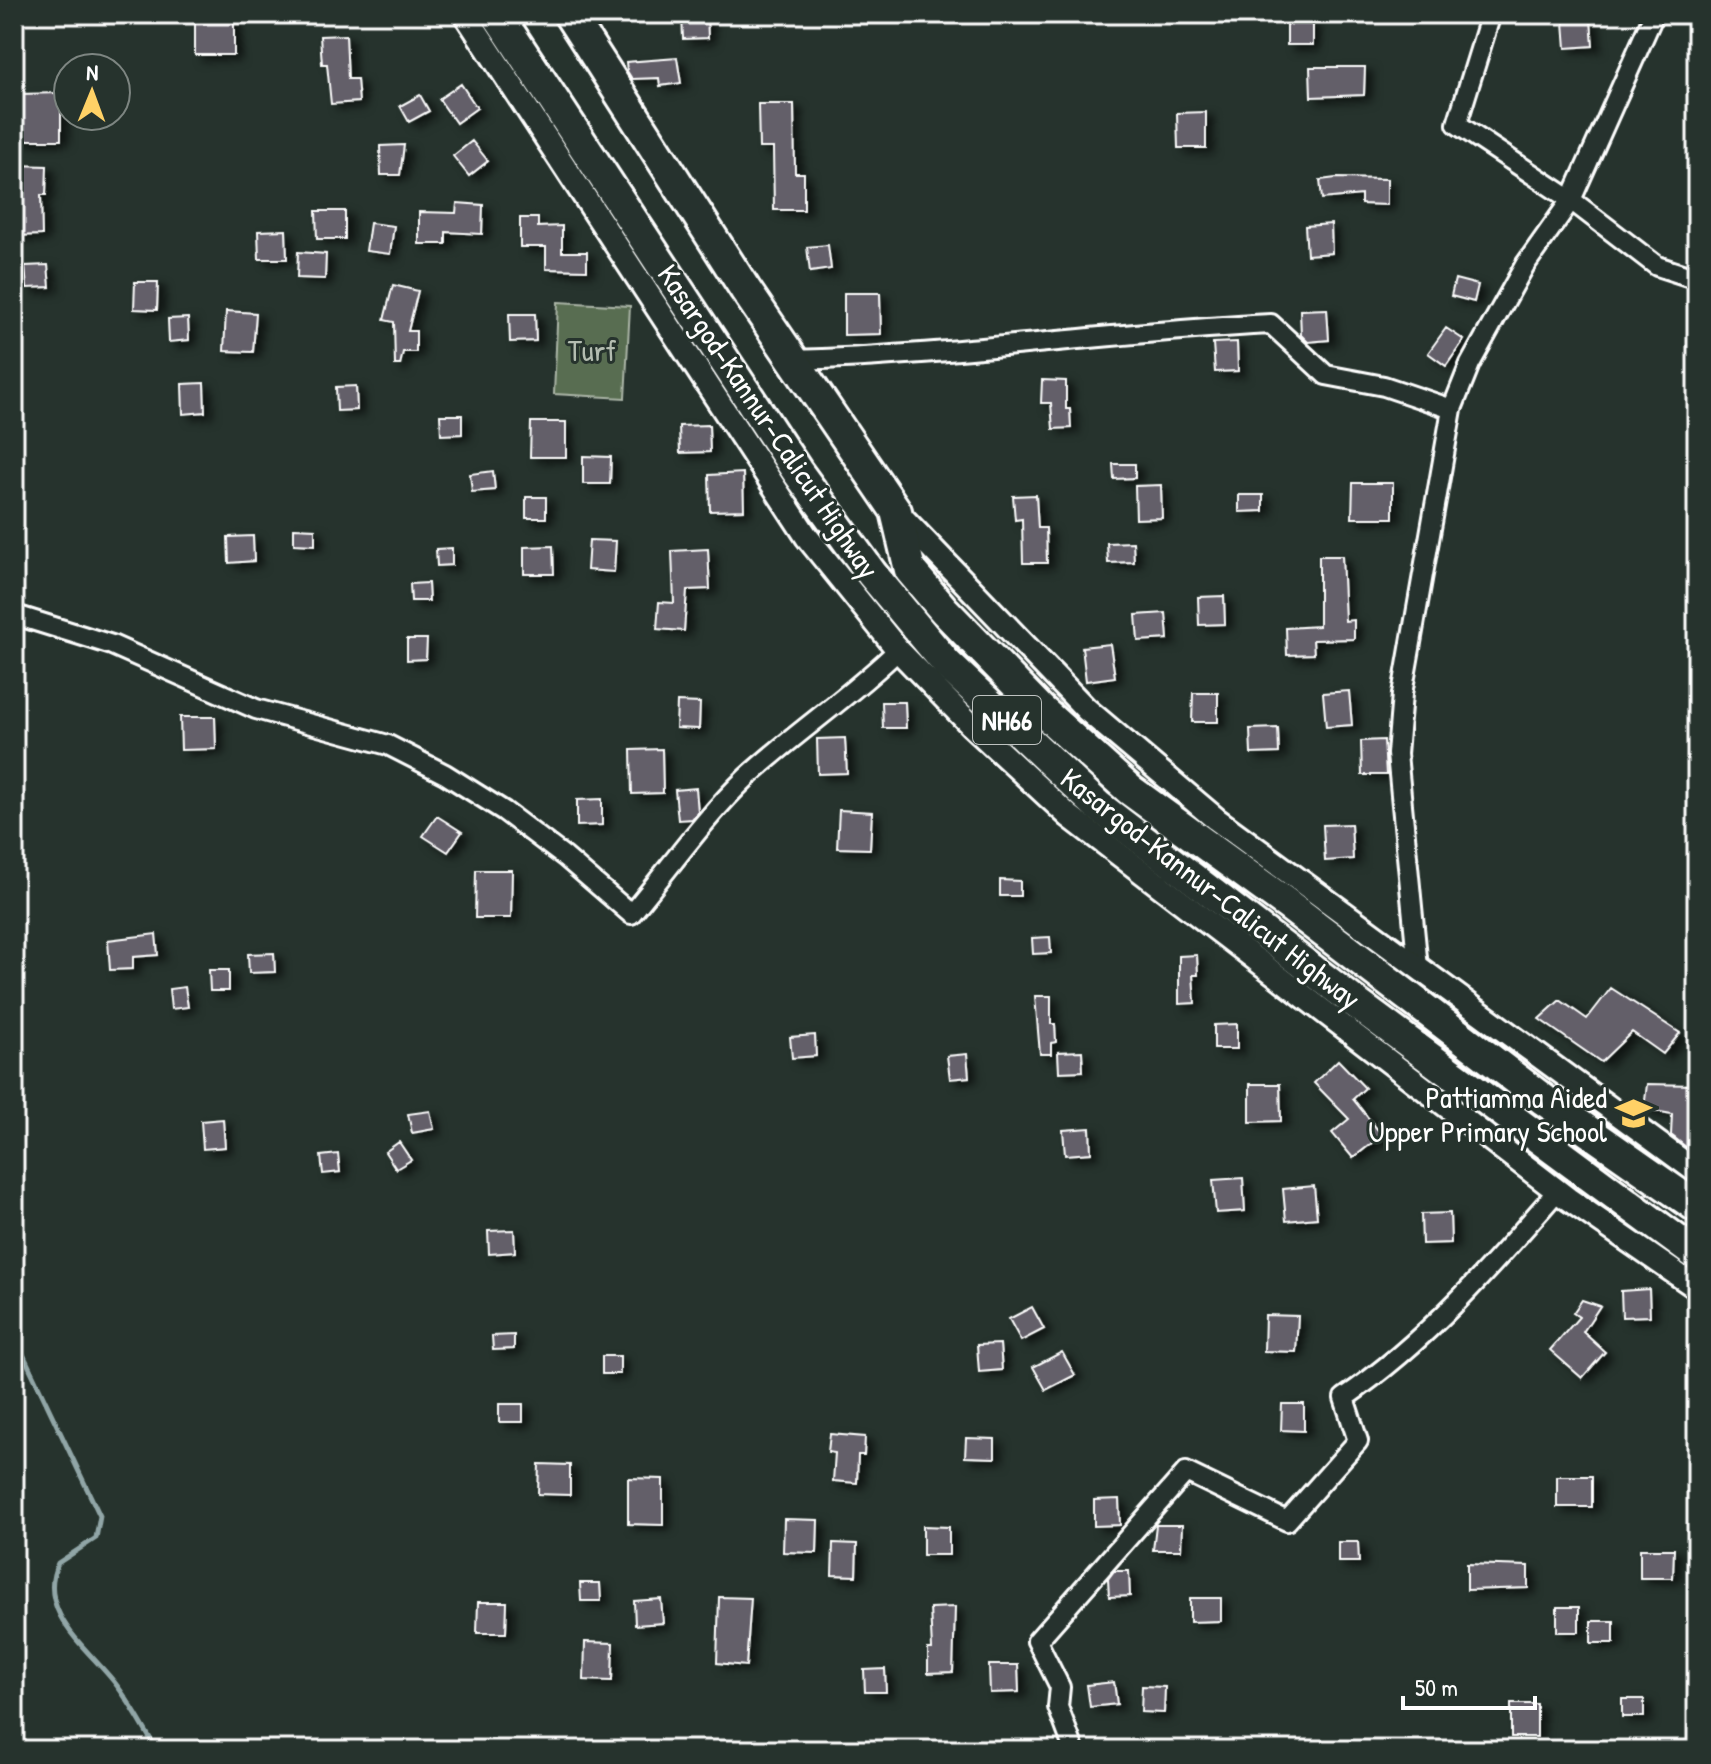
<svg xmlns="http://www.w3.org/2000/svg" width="1711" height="1764" viewBox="0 0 1711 1764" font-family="'Patrick Hand',sans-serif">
  <defs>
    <filter id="shadow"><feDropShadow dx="7" dy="4.5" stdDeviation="4" flood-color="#0009"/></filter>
  </defs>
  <rect width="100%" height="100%" fill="#26332d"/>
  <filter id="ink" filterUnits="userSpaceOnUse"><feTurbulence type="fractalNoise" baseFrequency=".0125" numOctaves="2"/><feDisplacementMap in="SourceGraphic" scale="16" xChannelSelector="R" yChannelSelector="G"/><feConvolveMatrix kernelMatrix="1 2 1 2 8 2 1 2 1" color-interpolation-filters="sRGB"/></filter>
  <g filter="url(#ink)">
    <path fill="#596d51" stroke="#acb6a8" stroke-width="2" d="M558,302L630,306L625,398L554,394Z"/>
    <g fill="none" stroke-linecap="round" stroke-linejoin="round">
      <path stroke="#91a6a7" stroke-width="5" d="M14,1335L100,1516L96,1538L58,1563C34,1613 93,1652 118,1687C133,1707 144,1729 157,1750"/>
    </g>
    <path fill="#635e69" stroke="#fff" stroke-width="2" filter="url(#shadow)" d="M682,14H707L708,38L683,39Z
      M195,19H234V55H195Z
      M1591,20L1593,46L1566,48L1564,22Z
      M1287,22H1313V45H1287Z
      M346,35L348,79H357L359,102L331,104L327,64H322L320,36Z
      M677,58L681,83L660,86L659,78L632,79L627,71L626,62Z
      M1310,67H1365L1364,95L1311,97Z
      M461,84L477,108L456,123L439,99Z
      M61,93V140H19V94Z
      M420,95L429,111L409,122L400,106Z
      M758,104H794L795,173H804V210H774L773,148H759Z
      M1206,112V148H1178L1177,113Z
      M472,141L488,161L469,176L453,156Z
      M404,145L400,175H381L380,146Z
      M14,165L47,166L46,195H41L42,235L14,236Z
      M1336,178L1387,179V205L1361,204V195L1322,199L1320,180Z
      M457,203L483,205L482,234L446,232V244H419V212L456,213Z
      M316,211H345V239H317Z
      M520,218H538V227L562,226V252H587V270L546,269V247H520Z
      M370,223L394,226L390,254L366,251Z
      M1331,224L1332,253L1307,255L1305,226Z
      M286,230L287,259H259L258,231Z
      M828,245L831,269L810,272L807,247Z
      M298,252L326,254L325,279L297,278Z
      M48,265L50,287L27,288L25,266Z
      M1455,279L1478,285L1474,302L1451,296Z
      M135,282H158L157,310L134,309Z
      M393,285L418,291L408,331H416V352H403L400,365H395L394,322L384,320Z
      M844,293H880L881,334L844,335Z
      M1327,309L1329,340L1308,342L1301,335L1300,310Z
      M226,311L256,313L253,352L224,351Z
      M509,314H535L536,341L510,342Z
      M188,318L189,340L169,342L168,319Z
      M1446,328L1464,340L1446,366L1428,353Z
      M1237,342L1238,371L1215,372L1213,343Z
      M1042,380L1066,381V409H1070L1071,428L1053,429L1051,403H1041Z
      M204,383L205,412L183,414L182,384Z
      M356,386L357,410L337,411L336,387Z
      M440,415H462V434L441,435Z
      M531,422H566V457H530Z
      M709,425L710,452L680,453L679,426Z
      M583,456L611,457L610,484H583Z
      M1113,464H1135V478L1114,479Z
      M493,471L495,490L472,492L470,474Z
      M743,473L744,510L710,511L709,475Z
      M1353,483H1393V518H1352Z
      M1161,485L1162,518L1136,519L1135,486Z
      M1036,495L1038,528H1046L1047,563H1023L1022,519L1015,520L1013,496Z
      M1239,495H1263V511L1239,512Z
      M526,497H546V518H526Z
      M294,528L315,529V545L294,544Z
      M253,536L254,561L229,563L228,537Z
      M589,540L616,541L614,572L587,570Z
      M1133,542L1134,562L1108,563L1107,543Z
      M553,546L554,574H524V547Z
      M452,548V565L437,566L436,549Z
      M708,549L710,589L687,590L684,631L657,629L659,602L674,603L672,551Z
      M1319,556H1342L1345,621L1354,620V639L1313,640L1314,654L1287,655L1286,628L1319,626Z
      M428,583L429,601H411L410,584Z
      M1224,596L1225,624L1199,625L1198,597Z
      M1166,613L1168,639L1138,641L1136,615Z
      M407,639H427L426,659L407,660Z
      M1110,644L1115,677L1086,681L1082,647Z
      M1349,691L1352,725L1326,727L1323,693Z
      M1193,693H1218V722H1192Z
      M677,702L700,703L699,729L676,728Z
      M882,702H905L906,728H883Z
      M180,717H215L216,749L181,750Z
      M1278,728L1279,753L1251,754L1250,729Z
      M845,738L847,773L818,774L817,739Z
      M1384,740L1386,775H1362L1361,741Z
      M662,749L663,793L632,794L631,750Z
      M696,788L698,812L692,819L678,820L675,790Z
      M602,799V825L577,826V800Z
      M839,810L872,812L870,849L837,848Z
      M437,816L462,832L448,852L423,836Z
      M1351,824L1353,859L1325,861L1323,825Z
      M476,870H512L511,918H475Z
      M1000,880L1020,881V896H1000Z
      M156,934L158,955L133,957V969L110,970L108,940Z
      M1050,937L1051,953L1033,954L1032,938Z
      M274,953L275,972L249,973L248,954Z
      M1197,955L1198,975H1193L1195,1003L1179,1004V956Z
      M209,970H229V991H210Z
      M185,987L188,1007L171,1009L169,989Z
      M1611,988L1680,1033L1663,1054L1632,1032L1601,1062L1539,1019L1560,1000L1587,1019Z
      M1035,996H1051V1024H1055L1056,1042L1051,1043V1054H1040Z
      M1237,1024V1049H1214V1025Z
      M815,1035L816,1056L792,1058L790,1037Z
      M1082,1051L1083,1071L1059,1072L1058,1052Z
      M967,1054L969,1077L950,1079L947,1056Z
      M1338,1060L1365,1088L1353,1099L1382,1135L1353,1158L1332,1133L1349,1119L1314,1083Z
      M1250,1084H1280L1281,1121L1250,1122Z
      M1647,1084L1695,1085L1694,1147H1686L1671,1135L1672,1114L1644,1109Z
      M430,1111L434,1129L412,1133L408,1114Z
      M223,1119L225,1147L203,1149L201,1121Z
      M1090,1128L1091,1153L1065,1155L1063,1130Z
      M399,1142L411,1160L396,1169L385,1152Z
      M338,1154L340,1172L323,1174L321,1156Z
      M1243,1178L1245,1211L1216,1213L1213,1180Z
      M1314,1186L1317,1218L1286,1221L1283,1189Z
      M1450,1213L1451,1243L1422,1244L1421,1214Z
      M514,1230L515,1252L489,1254L488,1231Z
      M1649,1289L1650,1316L1622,1317L1621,1291Z
      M1582,1300L1600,1306L1583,1332L1605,1352L1582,1378L1550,1350L1579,1317L1573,1313Z
      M1032,1307L1044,1329L1021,1341L1009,1319Z
      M1265,1315L1298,1316L1296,1352L1264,1351Z
      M514,1335V1349L493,1350L492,1336Z
      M1000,1344L1002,1370L979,1372L977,1345Z
      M1062,1352L1075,1375L1046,1390L1033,1367Z
      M602,1356H620V1374H602Z
      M499,1404H523V1422H499Z
      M1282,1404H1304V1431L1281,1430Z
      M830,1434L865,1437L864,1455H858L857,1483L833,1481L835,1453L828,1452Z
      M966,1438L995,1439V1458L965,1457Z
      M539,1464L570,1465V1495L538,1494Z
      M1557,1476H1592V1507H1557Z
      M628,1478L663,1479V1525L628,1524Z
      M1119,1499L1120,1525L1094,1526V1500Z
      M784,1519L818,1520L817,1553L783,1552Z
      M1156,1525H1182L1181,1550H1153Z
      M923,1526L949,1527V1555H923Z
      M1338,1542H1358L1359,1562H1338Z
      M833,1543L857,1544L856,1576L832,1575Z
      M1640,1549H1674L1673,1578H1640Z
      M1467,1564L1528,1566V1588L1467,1590Z
      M1114,1571H1129L1130,1596L1109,1597L1108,1579Z
      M580,1583H600L601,1601H581Z
      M719,1597L751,1598L746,1666L717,1663Z
      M1190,1598H1221V1621L1190,1622Z
      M661,1599L663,1623L635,1625L634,1601Z
      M478,1602H507L506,1633H477Z
      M955,1607L953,1672L928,1673V1649H932L930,1608Z
      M1557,1607H1579V1632H1557Z
      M1591,1621H1614V1643H1591Z
      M585,1642L613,1643L612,1681L584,1680Z
      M989,1665H1018L1019,1692L990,1693Z
      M885,1669L886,1692H865L864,1670Z
      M1114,1682L1117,1704L1090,1707L1087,1685Z
      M1142,1686L1165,1687L1164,1713L1141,1712Z
      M1622,1699H1644V1717H1622Z
      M1511,1704H1537V1737H1511Z"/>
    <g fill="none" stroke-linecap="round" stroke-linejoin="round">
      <defs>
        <path id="minor" d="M1491,14L1457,124L1571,200L1657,266L1697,279
          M792,360C952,356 1111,332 1271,324L1326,375L1384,386L1452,409
          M22,617L112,645L256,709L388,745L445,774L504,811L565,857L631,914C669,869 704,818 747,777C796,732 851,696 898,650
          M1418,968L1397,754L1402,694L1452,409L1470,364L1525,265L1571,200L1654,14
          M1074,1750L1058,1707L1060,1687L1037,1641L1186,1472L1287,1521L1358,1441L1344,1398C1427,1341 1492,1266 1558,1190"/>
        <path id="tertiary" d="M465,14L807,537L898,650L971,725L1069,816L1568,1199L1697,1288
          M897,512L1086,709L1216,819L1697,1172"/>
        <path id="trunk" d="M497,14L797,471L872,574L947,664L1098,806L1357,1004L1697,1255
          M569,14L745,289L896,511L910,570L944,610L1041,710L1130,790L1287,904L1544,1100L1697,1207"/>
      </defs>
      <use href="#minor" stroke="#fff" stroke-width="24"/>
      <use href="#tertiary" stroke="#fff" stroke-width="28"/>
      <use href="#trunk" stroke="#fff" stroke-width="36"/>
      <use href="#minor" stroke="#26332d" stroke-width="18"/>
      <use href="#tertiary" stroke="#26332d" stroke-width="22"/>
      <use href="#trunk" stroke="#26332d" stroke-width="30"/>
    </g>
  </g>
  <defs>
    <symbol id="school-bare" viewBox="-9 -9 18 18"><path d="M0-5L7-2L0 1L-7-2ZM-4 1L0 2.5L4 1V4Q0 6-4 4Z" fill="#ffd166" stroke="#26332d" stroke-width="2.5" paint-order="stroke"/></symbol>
  </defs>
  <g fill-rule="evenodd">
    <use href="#school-bare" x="1608" y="1088" width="51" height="51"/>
  </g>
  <g text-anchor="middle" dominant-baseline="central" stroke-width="6" stroke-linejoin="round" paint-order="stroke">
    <rect fill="#26332d" stroke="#bec2c0" stroke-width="2" x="973" y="696" width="68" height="48" rx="6"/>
    <g font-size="28" font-weight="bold" fill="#fff">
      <text x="1007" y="720">NH66</text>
    </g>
    <g font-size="30" fill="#b4bdb1" stroke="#26332d">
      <text x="592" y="350">Turf</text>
    </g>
    <g font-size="30" fill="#fff" stroke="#26332d">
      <text transform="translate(769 421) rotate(56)">Kasargod-Kannur-Calicut Highway</text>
      <text transform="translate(1211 888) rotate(38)">Kasargod-Kannur-Calicut Highway</text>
    </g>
    <g font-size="30" fill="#fff" stroke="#26332d" text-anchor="end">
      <text x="1607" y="1097">Pattiamma Aided<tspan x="1607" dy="34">Upper Primary School</tspan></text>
    </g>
  </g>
  <rect width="1711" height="1764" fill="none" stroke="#26332d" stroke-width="48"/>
  <rect x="24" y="24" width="1663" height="1716" fill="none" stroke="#fff" stroke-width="3" filter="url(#ink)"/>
  <g transform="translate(92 92) rotate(1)"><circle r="38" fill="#26332d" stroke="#7d8581" stroke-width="2"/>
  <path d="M0-6L14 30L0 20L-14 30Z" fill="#ffd166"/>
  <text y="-12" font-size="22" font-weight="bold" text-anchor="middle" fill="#ffffff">N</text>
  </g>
  <path d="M1403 1696v12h132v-12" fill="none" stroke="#ffffff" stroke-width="4"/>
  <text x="1415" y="1696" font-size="24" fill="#ffffff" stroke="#26332d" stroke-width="6" paint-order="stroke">50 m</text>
</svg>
